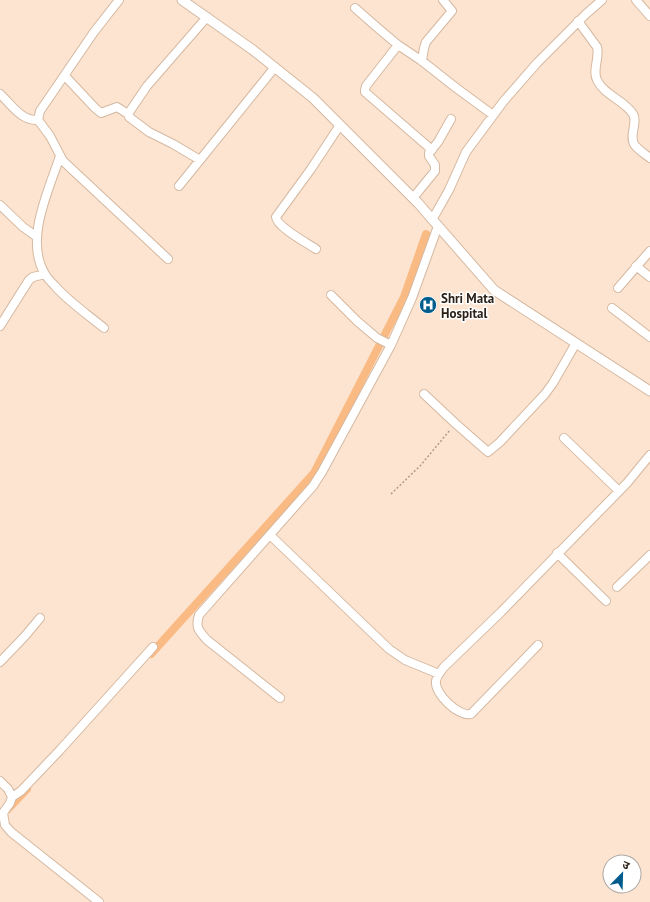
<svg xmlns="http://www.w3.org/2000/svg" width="650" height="902" viewBox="0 0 650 902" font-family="'PT Sans','Noto Sans Devanagari',sans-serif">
  <rect width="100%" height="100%" fill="#fce4d0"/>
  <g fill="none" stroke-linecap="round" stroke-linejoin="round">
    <path stroke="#f9ba84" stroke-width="8" d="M151,654L314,473L404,297L426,234
      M7,810L27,789"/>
    <defs>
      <path id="minor" d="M119,0L94,32L40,111L38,120L50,136L63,161L168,259
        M636,0L650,16
        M355,8L379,29L398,45L422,61L455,87L493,115
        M578,21L597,47C600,58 592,70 597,80C604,95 624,100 633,114C638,122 629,135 634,144C638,150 645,154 650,158
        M398,45L366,86L365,90V92L432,150
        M422,61L424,48L426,42L452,11L443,0
        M65,76L95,108L101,113L117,107L128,114
        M0,94C11,104 21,121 38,120
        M60,156C49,190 24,240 45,274C47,278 51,282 55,286C69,302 87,314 104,328
        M200,160L173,144L149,132L129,117L128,114L147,86L207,17
        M179,186L275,67
        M413,198L435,171V165L429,156V153L438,142L451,119
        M0,205L23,227L37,237
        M432,220L449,190L466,152L503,102L537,63L586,14L602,0
        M316,249C307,243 277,227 276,217L311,169L340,125
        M636,266L650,277
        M618,288L650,251
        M331,295L357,321L377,338L391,345
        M612,308L650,337
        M0,326L29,280L33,277L45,274
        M424,394L456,424L488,452L500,442L545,394L553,383L576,343
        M564,438L619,491
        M270,535L389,649L405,660L439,674
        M557,553L606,601
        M617,587L650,555
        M538,645L471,714C459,717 434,694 436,681C437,675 441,671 444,667L501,612L627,483L650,455
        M0,662L25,636L40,618
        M280,698L207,640C199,631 195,628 199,615L313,486L322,472L391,345L412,298L438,226
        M0,781L8,789L12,797L10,803L3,813L5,825L11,832L99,902
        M12,797L21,791L60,750L153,647"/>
      <path id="tertiary" d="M182,0L253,50L313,98L418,203L494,290L650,391"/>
    </defs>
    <use href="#minor" stroke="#d5b8a0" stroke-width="10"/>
    <use href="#tertiary" stroke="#d5b8a0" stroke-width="11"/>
    <path stroke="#af9c8c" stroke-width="1.5" stroke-dasharray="2 2" stroke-linecap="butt" d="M391,494L420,466L450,430"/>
    <use href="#minor" stroke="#fff" stroke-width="8"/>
    <use href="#tertiary" stroke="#fff" stroke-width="9"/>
  </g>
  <defs>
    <symbol id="hospital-disc" viewBox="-11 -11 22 22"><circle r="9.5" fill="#005c8d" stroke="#fff"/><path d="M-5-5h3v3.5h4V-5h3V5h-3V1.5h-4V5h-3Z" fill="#fff"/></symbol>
  </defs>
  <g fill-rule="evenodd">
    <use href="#hospital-disc" x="418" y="295" width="20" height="20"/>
  </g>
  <g text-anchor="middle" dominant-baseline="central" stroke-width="3" stroke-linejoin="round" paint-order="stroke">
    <g font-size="13" font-weight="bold" fill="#2b2017" stroke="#fff" text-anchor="start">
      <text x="441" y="298">Shri Mata<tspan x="441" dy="15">Hospital</tspan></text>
    </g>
  </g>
  <g transform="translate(622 874) rotate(23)"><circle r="19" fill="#ffffff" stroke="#aaa6a2"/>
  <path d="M0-3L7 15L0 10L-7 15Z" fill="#005c8d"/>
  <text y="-6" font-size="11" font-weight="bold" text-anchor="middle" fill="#2b2017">उ</text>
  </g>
</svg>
